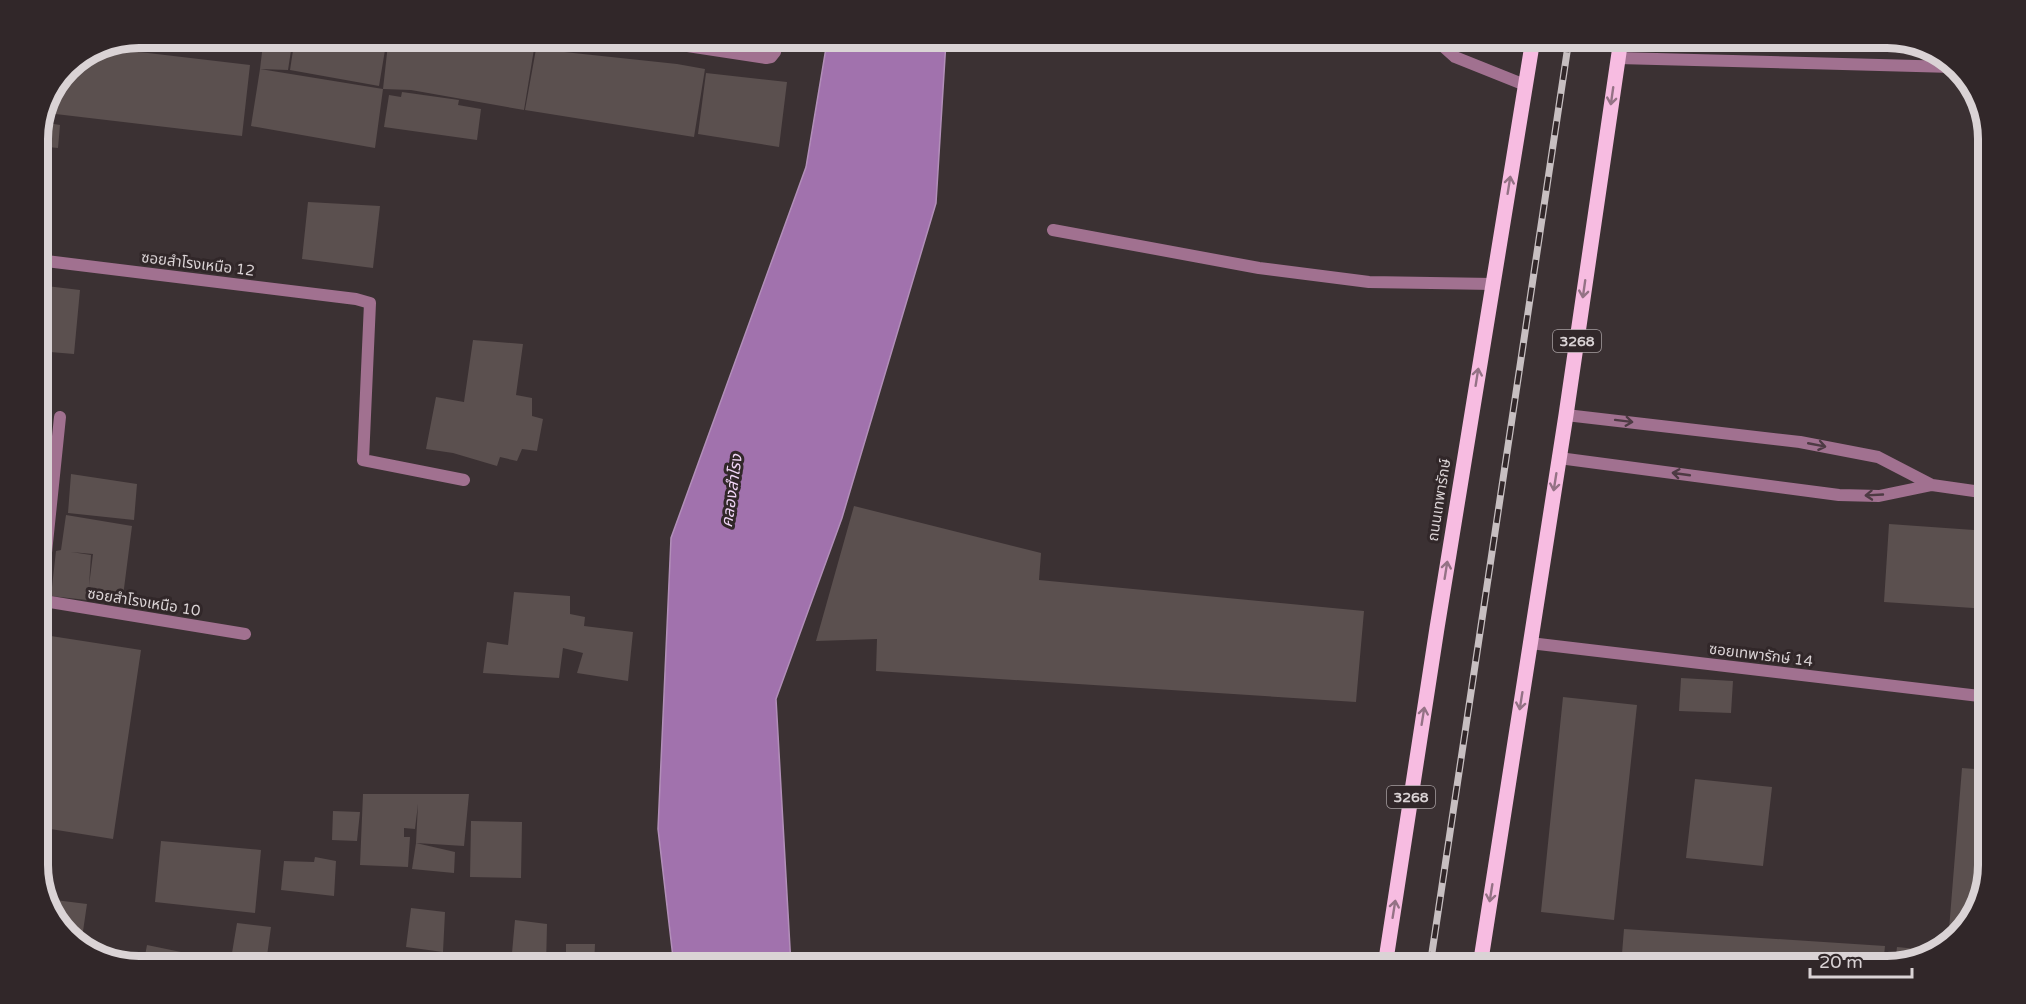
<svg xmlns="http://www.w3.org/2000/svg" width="2026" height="1004" viewBox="0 0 2026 1004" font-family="'Varela Round','Noto Sans Thai',sans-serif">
  <rect width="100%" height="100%" fill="#3b3133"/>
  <path fill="#a172ad" stroke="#b28fb9" stroke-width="1.5" d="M946,41L936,203L842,518L776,699L791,966H674L658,829L671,538L806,167L827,42Z"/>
  <path fill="#5b504f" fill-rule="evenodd" d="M535,43L524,110L411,90L383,89L388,44Z
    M263,44H292L288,70L260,69Z
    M294,44H386L379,86L290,70Z
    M97,47L250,65L242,136L47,113L67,67Z
    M536,49L677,64L705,69L694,137L525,110Z
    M260,69L383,89L375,148L251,126Z
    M706,73L787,82L779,147L698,134Z
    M402,92L459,100L458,105L481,109L477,140L384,127L389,95L401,97Z
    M44,118L48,123L60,125L58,148L38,146V133Z
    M308,202L380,206L373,268L302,259Z
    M38,285L80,290L74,354L38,351Z
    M473,340L523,344L516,395L532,398V416L543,419L537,451L522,449L517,461L500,457L497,466L453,453L426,449L436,397L464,402Z
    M71,474L137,484L134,520L68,513Z
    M854,506L1041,553L1039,580L1364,611L1356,702L876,671L877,639L816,641Z
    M66,515L132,526L122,604L51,596L56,551L61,550ZM71,552L93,554L89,586L91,555Z
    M1889,524L1988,531V609L1884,602Z
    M514,592L570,596V614L585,617L584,626L633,632L628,681L577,673L583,653L563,648L559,678L483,673L487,642L508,645Z
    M38,634L141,650L113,839L38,827Z
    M1681,678L1733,681L1731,713L1679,711Z
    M1563,697L1637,705L1614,920L1541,912Z
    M1962,768L1988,770V865L1978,910L1950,942H1948Z
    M1695,779L1772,787L1763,866L1686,858Z
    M363,794H469L464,846L416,843L455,852L454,873L412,869L416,843L418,804L415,829L404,828V837H410L408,867L360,865Z
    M333,811L360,812L357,841L332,840Z
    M471,821L522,822L521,878L470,877Z
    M161,841L261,850L255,913L155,902Z
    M315,857L336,861L334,896L281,890L284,861L314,862Z
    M47,899L87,904L81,945L55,922Z
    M411,908L445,912L443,952L406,947Z
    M515,920L547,924L546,966L511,964Z
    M237,923L271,927L266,963L231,959Z
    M1624,929L1885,946L1883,966H1621Z
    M566,944H595L594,966L566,965Z
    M147,945L181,952L179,966H143Z
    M1897,947L1937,951L1895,964Z"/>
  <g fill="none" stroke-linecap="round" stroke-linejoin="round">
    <path stroke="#a17190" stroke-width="12" d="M1435,39L1455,57L1525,85"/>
    <path stroke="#a17190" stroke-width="12" d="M668,43L766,58L771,57L775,52L777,42
      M219,45L233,46L237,45
      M1618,58L1953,67
      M1053,230L1259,268L1369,282L1493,284
      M38,260L356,299L370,303L363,460L464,480
      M1566,415L1800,442L1878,457L1932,485L1988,493
      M1559,458L1839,495L1879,496L1932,485
      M38,600L245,634
      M41,601L60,417
      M1530,643L1988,697"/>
    <path stroke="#f7bce1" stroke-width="15" d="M1385,966L1437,628L1533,39
      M1480,966L1566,415L1621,39"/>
    <defs>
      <path id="rail" d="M1430,966L1569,39"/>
    </defs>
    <use href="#rail" stroke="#c7bfc1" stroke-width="7"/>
    <use href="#rail" stroke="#312729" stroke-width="4.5" stroke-dasharray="14" stroke-linecap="butt"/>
  </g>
  <defs><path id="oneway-shaft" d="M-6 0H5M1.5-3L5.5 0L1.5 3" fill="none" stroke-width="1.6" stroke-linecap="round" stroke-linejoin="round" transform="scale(1.5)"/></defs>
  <g stroke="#947285">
    <use href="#oneway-shaft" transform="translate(1612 96) rotate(98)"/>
    <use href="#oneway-shaft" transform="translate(1509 185) rotate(-81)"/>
    <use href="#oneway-shaft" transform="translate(1584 289) rotate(98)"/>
    <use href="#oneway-shaft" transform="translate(1477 377) rotate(-81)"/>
    <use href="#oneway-shaft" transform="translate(1555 482) rotate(99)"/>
    <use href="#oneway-shaft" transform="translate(1446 570) rotate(-81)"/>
    <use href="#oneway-shaft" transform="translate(1521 701) rotate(99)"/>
    <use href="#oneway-shaft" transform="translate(1423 716) rotate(-81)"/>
    <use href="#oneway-shaft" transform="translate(1491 893) rotate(99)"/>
    <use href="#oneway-shaft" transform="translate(1394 909) rotate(-81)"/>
  </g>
  <g stroke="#4d3a43">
    <use href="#oneway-shaft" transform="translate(1624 421) rotate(7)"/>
    <use href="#oneway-shaft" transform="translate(1817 445) rotate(11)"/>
    <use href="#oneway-shaft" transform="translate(1681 474) rotate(-172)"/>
    <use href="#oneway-shaft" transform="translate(1874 495) rotate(177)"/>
  </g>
  <g text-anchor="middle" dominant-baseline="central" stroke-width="6" stroke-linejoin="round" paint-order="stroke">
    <g fill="#312729" stroke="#a79fa1" stroke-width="1.5">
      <rect x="1553" y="330" width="48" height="22" rx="4.5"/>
      <rect x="1387" y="786" width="48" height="22" rx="4.5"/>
    </g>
    <g font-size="14" font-weight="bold" fill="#dad3d5">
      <text x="1577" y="341">3268</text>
      <text x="1411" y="797">3268</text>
    </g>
    <g font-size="15" fill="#dad3d5" stroke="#312729">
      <text transform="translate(198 264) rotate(7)">ซอยสำโรงเหนือ 12</text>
      <text transform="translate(1439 500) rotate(-81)">ถนนเทพารักษ์</text>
      <text transform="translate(144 602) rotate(9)">ซอยสำโรงเหนือ 10</text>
      <text transform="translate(1761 655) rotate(7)">ซอยเทพารักษ์ 14</text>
    </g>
    <g font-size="16" font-style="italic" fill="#f1d6f7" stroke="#312729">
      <text transform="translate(732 491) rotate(-82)">คลองสำโรง</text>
    </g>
  </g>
  <path d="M0 0H2026V1004H0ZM139 48H1887A91 91 0 0 1 1978 139V865A91 91 0 0 1 1887 956H139A91 91 0 0 1 48 865V139A91 91 0 0 1 139 48Z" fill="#312729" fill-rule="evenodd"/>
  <path fill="none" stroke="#dad3d5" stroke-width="8" d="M139 48H1887A91 91 0 0 1 1978 139V865A91 91 0 0 1 1887 956H139A91 91 0 0 1 48 865V139A91 91 0 0 1 139 48Z"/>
  <path d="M1810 968v9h102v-9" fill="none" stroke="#dad3d5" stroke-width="3"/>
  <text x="1819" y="968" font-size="18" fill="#dad3d5" stroke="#312729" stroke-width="4.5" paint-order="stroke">20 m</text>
</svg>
